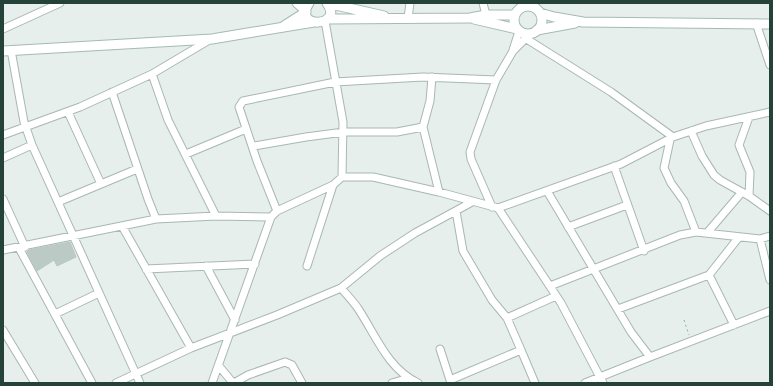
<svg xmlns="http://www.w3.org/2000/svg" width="773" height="386" viewBox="0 0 773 386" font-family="Quicksand,sans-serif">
  <rect width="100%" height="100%" fill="#e6efeb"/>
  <path fill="#bbcac4" stroke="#b8c9c2" d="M70,242L76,257L57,266L54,260L37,271L27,252L29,250Z"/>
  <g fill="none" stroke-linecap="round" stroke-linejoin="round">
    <defs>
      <path id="street" d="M483,3L486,15
        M408,18L410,3
        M325,21L343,122L342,177
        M756,23L770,65
        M3,29L60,3
        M525,38L611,92L673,137L706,126L770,112
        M11,50L24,122L32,145L140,383
        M513,50L519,31
        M152,74L168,120L216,216
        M432,77L430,101L423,127L439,192
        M112,92L148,199L156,219
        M68,112L101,184
        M691,131L702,156L714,175L720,180L749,196L770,211
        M3,135L80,107L152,74L211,39
        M670,140L664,168L671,183L684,201L696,232
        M254,146L306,137L344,132H397L423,127
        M186,154L246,129
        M3,158L32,145
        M614,166L644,251
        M547,191L631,332L650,357L585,383
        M749,196L750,172L739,145L749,117
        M3,199L25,247
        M58,202L137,169
        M492,207L471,159L470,152L496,80L513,51L530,34
        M277,211L257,161L239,107L243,101L335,82L423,77L496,80
        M456,211L463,251L492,300L507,318L521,350
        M122,226L191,348L277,315L341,288C347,295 354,302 359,310C376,336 388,369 418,383
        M568,227L627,205
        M707,233L742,192
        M760,239L770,280
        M19,248L92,383
        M3,250L156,219L216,216L271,217
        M206,266L235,320
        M307,266L333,185
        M146,269L255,264
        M709,275L739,237
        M550,286L680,235L696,232L760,239L770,236
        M341,288L380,256L415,233L472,202
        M618,309L709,275L734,325
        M55,314L99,293
        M507,318L556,296
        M3,330L35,383
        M440,349L451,383
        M650,357L770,311
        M219,366L233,383
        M450,380L521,350L535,383
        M116,383L191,348
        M212,383L271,217L277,211L333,185L342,177H373L439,192L498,208
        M234,383L248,375L285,362L292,365L302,383
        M392,383L409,378
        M603,383L561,303L498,208L621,164L673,137"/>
      <path id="secondary" d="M297,3L306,11
        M309,3C291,29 345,28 327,3
        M327,3L384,16
        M514 20a14 14 0 1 1 28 0a14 14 0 1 1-28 0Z
        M540,13L554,17L583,22L770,24
        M327,19L470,18L486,15H514
        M474,19L517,29
        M284,26L306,12
        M537,30L575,23
        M3,51L212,39L314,22"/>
    </defs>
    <use href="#street" stroke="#a8b8b2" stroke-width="9"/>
    <use href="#secondary" stroke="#a4bbb3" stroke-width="11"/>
    <path stroke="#86b3a5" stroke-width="1" stroke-dasharray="2 3" stroke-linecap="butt" d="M684,320L689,335"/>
    <use href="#street" stroke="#fff" stroke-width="7"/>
    <use href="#secondary" stroke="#fff" stroke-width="9"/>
  </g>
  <rect width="773" height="386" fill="none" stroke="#24423a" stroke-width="8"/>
</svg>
